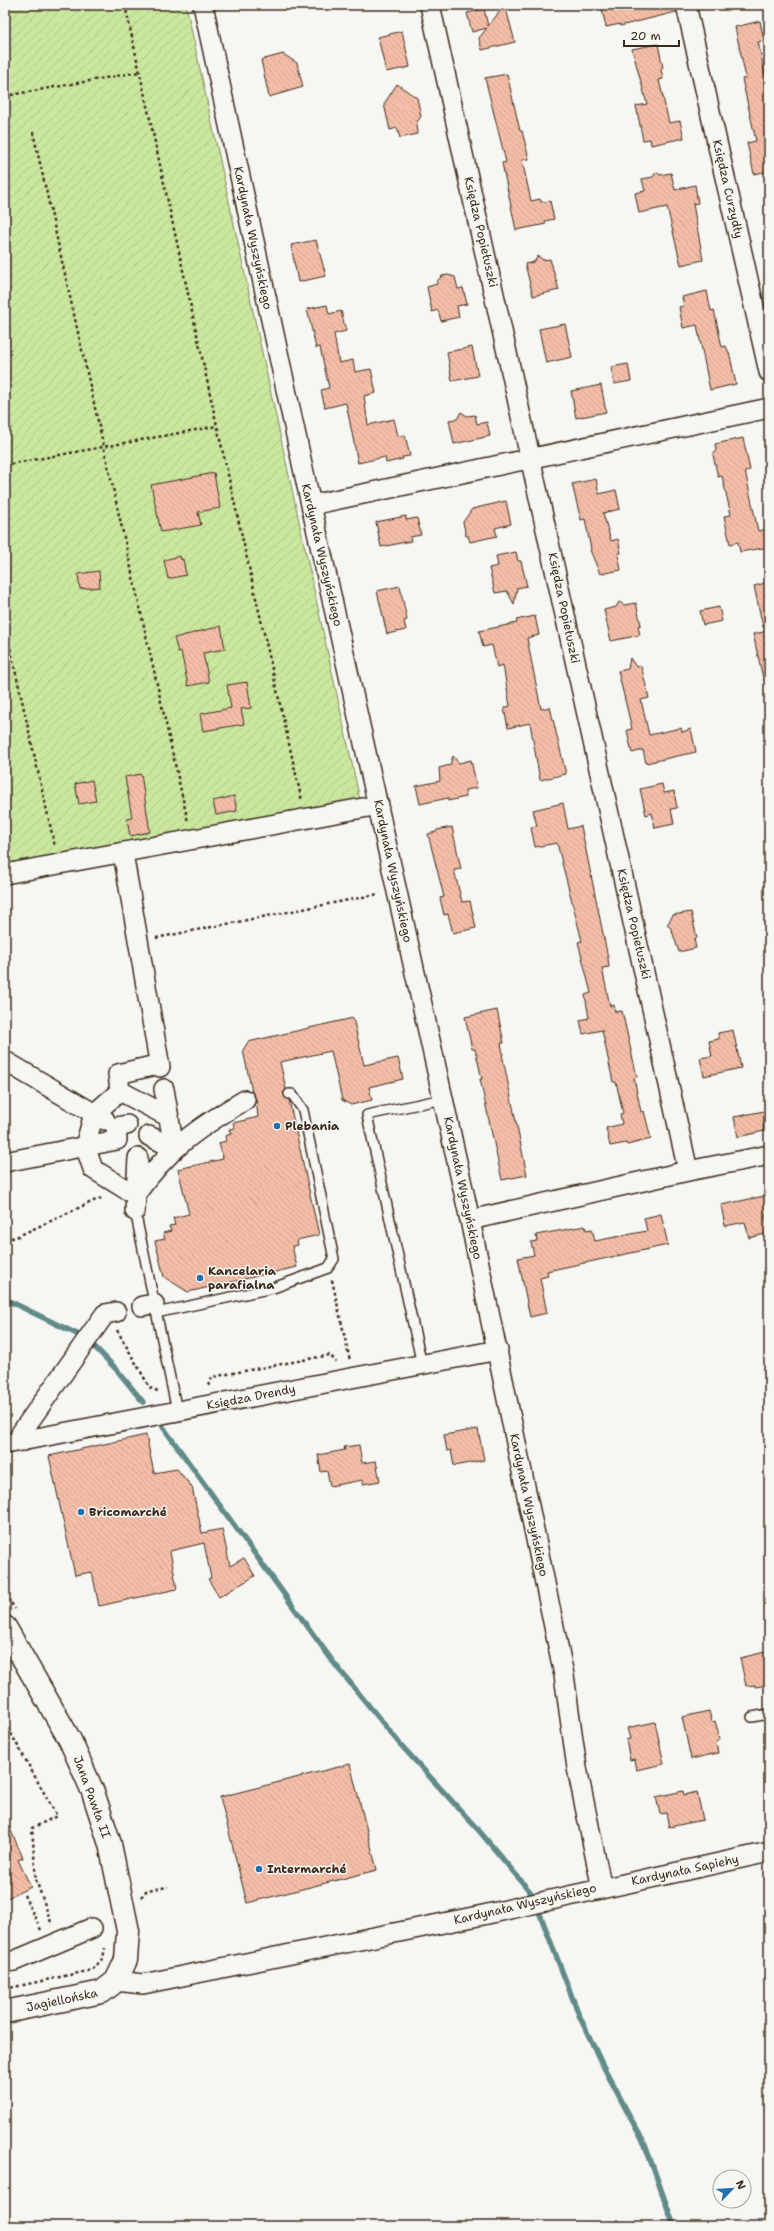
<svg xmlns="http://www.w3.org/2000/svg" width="774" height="2231" viewBox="0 0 774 2231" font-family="'Shantell Sans',sans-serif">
  <defs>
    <pattern id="garden-furrows" width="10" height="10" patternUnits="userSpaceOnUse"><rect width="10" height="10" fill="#cae79e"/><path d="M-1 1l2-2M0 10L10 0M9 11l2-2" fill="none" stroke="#aec688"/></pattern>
    <pattern id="building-back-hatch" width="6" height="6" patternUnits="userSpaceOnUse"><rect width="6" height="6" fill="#f4bea8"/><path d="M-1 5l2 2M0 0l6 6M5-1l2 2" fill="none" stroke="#d2a390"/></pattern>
  </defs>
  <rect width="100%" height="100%" fill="#f6f6f2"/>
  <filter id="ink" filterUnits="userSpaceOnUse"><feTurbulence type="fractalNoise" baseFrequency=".025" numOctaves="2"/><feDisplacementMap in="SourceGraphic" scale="8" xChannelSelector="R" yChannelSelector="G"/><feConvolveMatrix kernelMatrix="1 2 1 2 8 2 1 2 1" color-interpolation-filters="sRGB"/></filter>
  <g filter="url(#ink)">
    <path fill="url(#garden-furrows)" stroke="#82885e" d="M5,5H186L360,800L5,866Z"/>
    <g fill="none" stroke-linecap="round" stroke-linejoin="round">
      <path stroke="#618b89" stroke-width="5.5" d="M5,1299L81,1336
        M92,1344L117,1370L143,1402
        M163,1427L334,1663L400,1744L481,1833L532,1894
        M538,1909L579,2015L601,2062L645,2145L674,2226"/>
    </g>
    <path fill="url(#building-back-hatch)" stroke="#3b2a1e" d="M505,5L515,42L482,50L479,38L487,28L472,32L467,13L484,9L488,26Z
      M601,5H675L676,12L620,26V24L606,27Z
      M760,21L764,41L758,42L765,74L769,73V171L754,174L747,143L756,141L742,79L746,78L735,27Z
      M402,31L410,67L386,72L378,37Z
      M658,44L663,68L661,69L663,79L659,80L669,123L680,121L684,138L651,145L650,139L643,140L636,106L647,104L632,49Z
      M283,54L297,63L303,87L269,97L261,60Z
      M507,74L520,131H522L529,159L522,160L531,201L540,199L541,202L550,201L554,219L545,221L546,224L516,230L502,163L506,162L485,78Z
      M397,84L417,98L421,116L416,124L417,134L400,138L397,128L390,130L384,104Z
      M656,172L660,175L671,173L675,190L695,185L698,203L693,204L703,260L681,265L667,207L639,213L635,193L645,191L642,179L653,177Z
      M316,240L326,276L298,282L291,245Z
      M538,256L543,260L550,259L559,290L533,296L525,264L534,262Z
      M448,275L455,277L458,289L463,288L467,304L457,306L459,317L441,321L438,310L432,312L427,287L437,284V281L442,276Z
      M707,291L711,311L714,310L722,347L726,346L730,356L736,384L710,390L697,325L683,328L679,307L684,306L682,297Z
      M327,305L329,314L341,311L346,331L334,334L339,363L353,360L355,372L371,369L376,393L364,396L368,425L394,419L398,436L405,435L410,456L402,457L403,459L386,463L385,457L358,463L346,403L325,408L321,390L329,388L320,347L316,348L307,309Z
      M565,324L572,357L546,363L539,329Z
      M472,347L478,376L452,381L447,352Z
      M628,364L631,381L614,384L611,367Z
      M601,385L606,412L576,418L571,391Z
      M461,412L467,416L475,415L477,424L487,422L490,436L454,444L449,420L457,419Z
      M743,438L750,470L745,471L758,531L767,529L769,547L740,552L738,542L730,544L724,516L731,515L722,476L718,477L713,455L716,450L715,444Z
      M214,473L220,508L198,512L201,525L161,532L151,485Z
      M596,479L599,494L616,490L620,509L603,513L611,541L618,539L621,553L618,554L621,570L600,574L590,550L591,549L585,519L581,520L572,484Z
      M506,501L511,524L495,528L497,536L470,542L468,536H466L463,522L472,509Z
      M406,516V520L417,518L421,535L410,537L411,541L381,547L376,522Z
      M516,552L518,561H521L527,586L517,588L514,604L507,591L495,593L489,568L498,566L496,556Z
      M180,556L181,560L183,559L186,575L168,579L164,560Z
      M99,571L100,587L80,589L78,574Z
      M769,582V626L763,627L754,586Z
      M400,586L407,620L404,621L406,630L387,634L377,591Z
      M619,602L624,605L636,603L641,625L638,626L640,635L611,641L604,610L616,607Z
      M719,607L722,621L703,625L700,611Z
      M535,616L539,635L527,638L531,659L541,709L550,707L566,774L540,780L530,723L508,728L504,708L510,706L503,665L497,667L492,645L483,647L479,631L517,623L516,620Z
      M221,626L225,649L203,653L209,682L188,686L181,651L178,652L174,638Z
      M769,631V677L763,678L753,634Z
      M630,658L636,667L641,666L649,698L641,700L649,735L681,728L682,732L691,729L696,752L646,763L643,750L632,753L627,730L632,729L618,671L628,669Z
      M247,682L251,708L241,709L244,724L203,731L200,714L231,708L227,685Z
      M453,756L459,763L471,760L477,788L465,790L466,797L448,801V798L420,804L416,786L440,781L439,768L450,765Z
      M141,774L150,832L130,836L127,819L132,818L125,777Z
      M92,780L96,801L79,804L75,784Z
      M662,784L664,793L674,791L677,808L671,809L674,824L655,828L652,813L646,815L640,789Z
      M234,796L237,811L216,815L213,801Z
      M563,803L568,829L581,826L608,958L609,967L602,968L610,1006L614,1005L615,1012L622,1011L637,1077L634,1078L641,1112L644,1111L651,1139L627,1145L626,1143L610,1146L606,1128L622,1124L620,1114L623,1113L616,1082H613L602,1030L583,1034L580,1020L589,1018L585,995L591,993L578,942L582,941L557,843L535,847L531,827L537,826L533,810Z
      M452,827L461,869L454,870L462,902L470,901L476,928L453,933L448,914L444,915L440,898L444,897L428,834L436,832L437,830Z
      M691,912L697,938L694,939L696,948L679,952L671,928L667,925L673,915Z
      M497,1010L504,1043H501L503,1054H502L527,1175L502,1180L480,1079H482L475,1049H472L465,1017Z
      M353,1018L364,1065L398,1058L403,1079L369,1087L372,1100L351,1105L342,1100L331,1051L280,1062L286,1089L283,1094L289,1100L319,1235L297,1240L298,1245L292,1246L297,1267L188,1292L164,1277L155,1241L165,1239L163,1233L171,1231L169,1226L175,1225L173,1218L189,1214L178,1169L223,1159L219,1143L226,1141L225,1136L231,1134L229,1129L235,1128L233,1123L258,1117L256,1099L252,1092L243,1050L248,1042Z
      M733,1030L741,1068L704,1076L700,1058L712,1056L709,1041L719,1039L718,1033Z
      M769,1110V1123L763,1125L764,1131L738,1137L734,1117Z
      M769,1195V1214H765L769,1233L749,1238L745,1222L725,1226L721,1205Z
      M661,1214L668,1245L547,1271L548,1276L540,1278L547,1313L530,1317L518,1258L534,1255L531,1242L537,1241L536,1235L585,1226L586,1230L592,1229L595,1241L647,1231L644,1218Z
      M478,1429L484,1460L454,1466L451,1450L447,1451L444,1435Z
      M146,1435L154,1473L177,1469L192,1487L202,1533L222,1529L230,1566L244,1558L255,1576L219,1597L208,1579L211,1578L204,1543L170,1551L177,1589L99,1606L92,1572L75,1575L49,1456Z
      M359,1445L362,1463L376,1461L380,1481L363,1484V1480L330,1486L327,1471L321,1472L318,1455L345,1450L344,1447Z
      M769,1651V1685L755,1687V1685L746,1686L740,1658Z
      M709,1711L712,1722L715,1721L718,1731L719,1741L716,1742L718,1753L691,1759L682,1717Z
      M655,1722L664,1764L636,1770L634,1759L630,1760L626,1740L630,1739L627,1728Z
      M350,1764L377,1870L247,1903L220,1797Z
      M683,1791L684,1795L697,1792L703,1820L669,1827L666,1813L660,1814L656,1797Z
      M5,1817L23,1858L18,1860L31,1887L5,1899Z"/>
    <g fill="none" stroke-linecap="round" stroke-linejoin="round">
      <defs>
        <path id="lane" d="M135,1211L177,1411
          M156,1313L273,1288L328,1268L334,1259L303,1110L292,1094H289
          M422,1365L367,1115L443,1099
          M752,1717L769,1714"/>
        <path id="street" d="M203,5L311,505L470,1220L564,1675L577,1768L602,1889
          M430,5L688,1171L470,1220
          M686,5L769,372
          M311,505L769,408
          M123,853L160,1067
          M5,874L379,805
          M5,1061L105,1120
          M152,1066L118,1074L120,1091L94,1114L85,1146L93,1169L135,1195C169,1148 196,1129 245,1100
          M164,1089L174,1148
          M120,1091L169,1117
          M149,1136L174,1148
          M5,1162L117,1140L116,1127L127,1125
          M688,1171L769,1155
          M135,1211L138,1158
          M142,1306L154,1304
          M23,1441L21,1433L105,1314L116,1312
          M5,1444L498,1350
          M5,1962L14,1961L92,1928
          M116,1981L143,1984L483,1915L769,1852"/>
        <path id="secondary" d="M5,1627L70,1740L93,1792L110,1844L128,1931L126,1960L116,1981L102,1992L5,2012"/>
      </defs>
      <use href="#lane" stroke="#3b2a1e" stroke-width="12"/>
      <use href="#street" stroke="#3b2a1e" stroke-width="22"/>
      <use href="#secondary" stroke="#3b2a1e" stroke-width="25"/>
      <path stroke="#3b2a1e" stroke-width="2.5" stroke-dasharray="3 3" stroke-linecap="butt" d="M125,5L217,426L302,801
        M5,96L139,72
        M33,132L188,822
        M5,465L217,426
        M5,625L55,847
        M156,938L379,894
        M5,1237L14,1238L98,1199L104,1198
        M332,1280L350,1361
        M117,1330L150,1388L160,1392
        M209,1386L212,1377L330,1355L336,1362
        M5,1593L15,1609
        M5,1723L57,1816L32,1828L36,1880L52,1925
        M24,1895L41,1930
        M141,1897L147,1890L168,1887
        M5,1989L92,1970L103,1958L105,1948"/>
      <use href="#lane" stroke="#f6f6f2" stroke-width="9"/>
      <use href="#street" stroke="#f6f6f2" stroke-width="19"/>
      <use href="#secondary" stroke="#f6f6f2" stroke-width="22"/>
    </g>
  </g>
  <g fill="#1f6fb2" stroke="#f6f6f2" stroke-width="1.5">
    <circle cx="277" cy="1126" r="4"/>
    <circle cx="200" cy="1278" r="4"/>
    <circle cx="81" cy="1512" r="4"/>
    <circle cx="259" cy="1869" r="4"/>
  </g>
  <g text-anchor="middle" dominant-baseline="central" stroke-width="3" stroke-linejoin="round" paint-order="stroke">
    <g font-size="12" fill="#3b2a1e" stroke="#f6f6f2">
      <text transform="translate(728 189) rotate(77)">Księdza Curzydły</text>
      <text transform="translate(481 232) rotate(77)">Księdza Popiełuszki</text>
      <text transform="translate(253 238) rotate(78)">Kardynała Wyszyńskiego</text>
      <text transform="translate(322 555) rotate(77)">Kardynała Wyszyńskiego</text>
      <text transform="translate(564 608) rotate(78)">Księdza Popiełuszki</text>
      <text transform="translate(393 871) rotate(78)">Kardynała Wyszyńskiego</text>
      <text transform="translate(634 924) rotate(77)">Księdza Popiełuszki</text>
      <text transform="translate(463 1188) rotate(78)">Kardynała Wyszyńskiego</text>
      <text transform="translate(251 1397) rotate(-11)">Księdza Drendy</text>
      <text transform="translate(529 1505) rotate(78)">Kardynała Wyszyńskiego</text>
      <text transform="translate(92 1797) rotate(70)">Jana Pawła II</text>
      <text transform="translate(685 1870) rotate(-12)">Kardynała Sapiehy</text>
      <text transform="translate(525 1904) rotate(-13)">Kardynała Wyszyńskiego</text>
      <text transform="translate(62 2000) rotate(-12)">Jagiellońska</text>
    </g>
    <g font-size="12" font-weight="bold" fill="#3b2a1e" stroke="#f6f6f2" text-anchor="start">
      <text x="285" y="1126">Plebania</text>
      <text x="208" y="1271">Kancelaria<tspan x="208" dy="14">parafialna</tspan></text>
      <text x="89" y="1512">Bricomarché</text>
      <text x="267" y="1869">Intermarché</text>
    </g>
  </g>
  <rect width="774" height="2231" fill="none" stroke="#f6f6f2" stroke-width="20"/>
  <rect x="10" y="10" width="754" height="2211" fill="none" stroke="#3b2a1e" stroke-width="1.5" filter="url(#ink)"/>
  <g transform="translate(732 2189) rotate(65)"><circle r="19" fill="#f6f6f2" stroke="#aba49d"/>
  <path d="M0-3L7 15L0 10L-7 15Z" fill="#1f6fb2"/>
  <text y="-6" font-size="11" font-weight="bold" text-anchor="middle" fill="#3b2a1e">N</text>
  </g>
  <path d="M624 40v6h55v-6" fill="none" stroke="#3b2a1e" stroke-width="2"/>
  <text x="630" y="40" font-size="12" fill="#3b2a1e" stroke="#f6f6f2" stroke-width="3" paint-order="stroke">20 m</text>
</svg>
